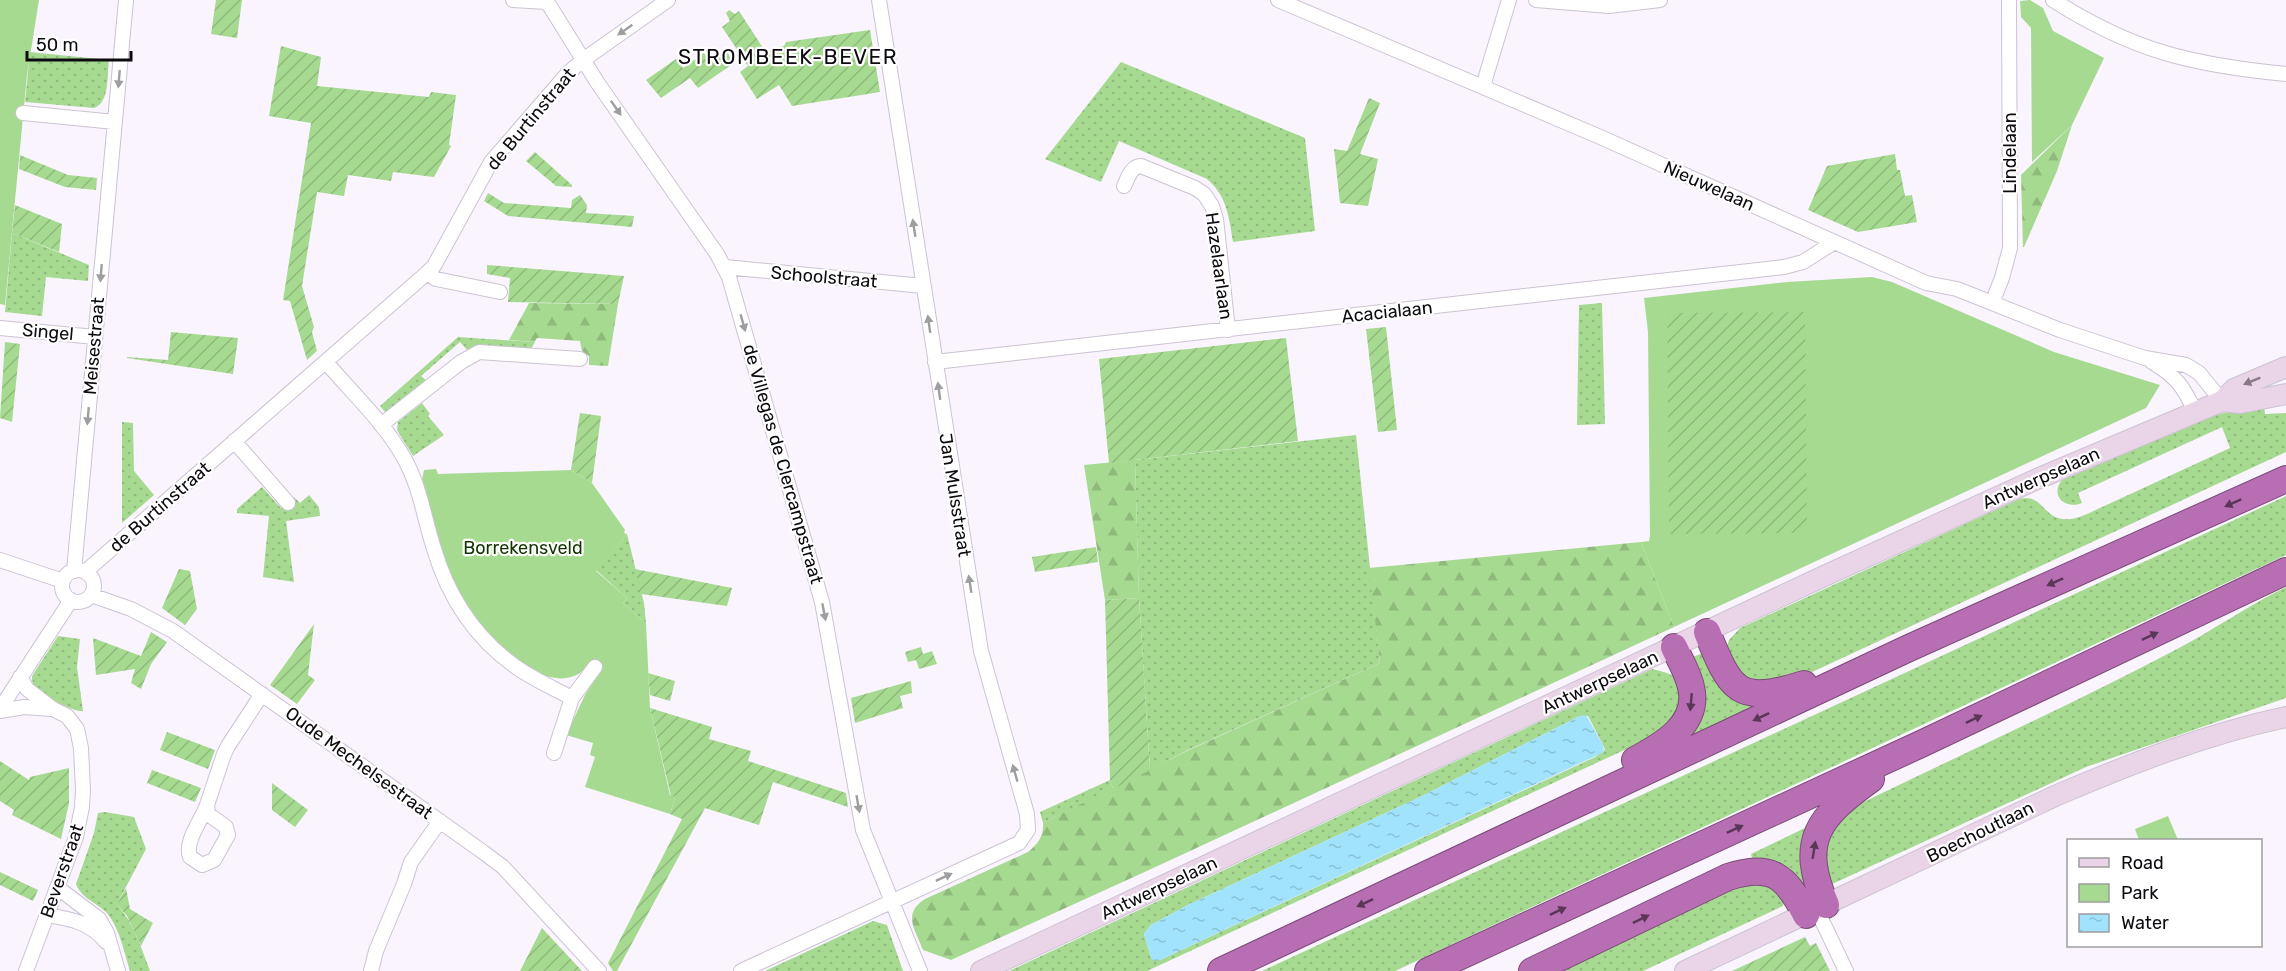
<svg xmlns="http://www.w3.org/2000/svg" width="2286" height="971" viewBox="0 0 2286 971" font-family="Rubik,sans-serif">
  <defs>
    <pattern id="grass-dots" width="8" height="8" patternUnits="userSpaceOnUse" patternTransform="scale(1.5)"><rect width="8" height="8" fill="#a7da91"/><path d="M2 2h.1M6 6h.1" fill="none" stroke="#8fba7c" stroke-width="1.8" stroke-linecap="round"/></pattern>
    <pattern id="forest-firs" width="22" height="20" patternUnits="userSpaceOnUse" patternTransform="scale(1.5)"><rect width="22" height="20" fill="#a7da91"/><path d="M5 1l3.5 6h-7zM16 11l3.5 6h-7z" fill="#8fba7c"/></pattern>
    <pattern id="garden-furrows" width="10" height="10" patternUnits="userSpaceOnUse" patternTransform="scale(1.5)"><rect width="10" height="10" fill="#a7da91"/><path d="M-1 1l2-2M0 10L10 0M9 11l2-2" fill="none" stroke="#8fba7c"/></pattern>
    <pattern id="water-ripples" width="26" height="14" patternUnits="userSpaceOnUse" patternTransform="scale(1.5)"><rect width="26" height="14" fill="#a1e2fc"/><path d="M2 4q2-2 4 0t4 0M15 11q2-2 4 0t4 0" fill="none" stroke="#89c1d7"/></pattern>
  </defs>
  <rect width="100%" height="100%" fill="#f9f4fe"/>
  <path fill="url(#grass-dots)" fill-rule="evenodd" d="M30,52L109,60C107,74 110,103 94,108L25,102Z
    M1121,62L1305,138L1315,231L1233,242C1229,217 1227,196 1207,179L1119,141L1101,182L1045,159Z
    M12,233L89,265L88,281L46,277L42,316L5,312Z
    M1602,303L1605,424L1577,425L1579,305Z
    M458,337L534,342L537,338L531,349L488,346L468,351L460,342L421,376L428,382L386,413L380,406Z
    M422,403L430,414L428,416L444,435L413,456L397,430L398,422Z
    M2264,404L2265,414L2286,413V452L1797,679L1782,684L1743,681L1726,649L1729,640L1740,628L2019,499C2048,491 2042,534 2087,514L2230,448L2222,427L2078,493L2082,503C2066,510 2049,496 2062,480L2210,416Z
    M122,422L133,423L134,471L154,495L122,523Z
    M1356,435L1380,663L1188,750L1150,770L1139,598L1135,460Z
    M262,487L281,508L294,497L300,503L309,495L319,507L320,516L286,521L294,582L263,577L269,516L237,513V509Z
    M2286,496V555L1395,971H1262Z
    M627,534L644,603L646,623L623,603L627,598L596,570Z
    M2286,587V698L2086,767L1830,885L1822,868L1824,840L1851,808C1960,755 2071,705 2179,648C2215,629 2249,605 2286,587Z
    M58,636L80,639L77,667L83,711C73,712 46,697 38,690C33,686 32,682 32,676Z
    M1703,653L1761,704L1676,745L1690,658Z
    M1652,669C1671,674 1673,672 1683,691L1677,716L1657,734L1633,746L1147,971H1009ZM1580,716H1588L1603,745L1605,750L1595,757L1160,960L1151,958L1144,934L1151,925L1190,904L1418,798Z
    M1110,780L1113,789L1043,823L1040,812Z
    M105,812L134,817L146,849L117,904C134,924 141,947 150,971H130C124,952 120,929 107,913C97,903 81,898 76,884L94,833L98,813Z
    M1811,825L1810,893L1792,875L1753,862L1751,854Z
    M1764,881L1784,897L1783,906L1643,971H1556L1734,885Z
    M873,921L887,925L903,971H765Z"/>
  <path fill="url(#forest-firs)" d="M2072,125L2057,171L2024,247H2023L2021,175Z
    M529,303L618,304L608,366L589,365V356L582,351L580,341L537,338L534,342L509,340Z
    M1135,460L1139,598L1105,600L1084,465Z
    M1641,542L1674,627L1149,870L951,960L923,950C915,929 902,914 925,899L1028,852C1038,844 1044,836 1043,823L1189,750L1380,663L1369,568Z"/>
  <path fill="#a7da91" d="M0,0H39L27,75L5,305L0,304Z
    M2030,0L2043,8L2053,31L2104,58L2072,125L2032,162L2031,28L2021,17L2020,1Z
    M1872,277L1892,282L2054,352L2160,385L2146,408L1674,627L1641,542L1649,541L1650,536L1648,332L1644,298L1787,282Z
    M436,469L438,474L571,470L592,483L625,530L624,533L627,534L596,571L627,598L623,603L646,623L650,708L670,795L675,797L670,814L585,787L595,757L590,755L593,743L566,735L585,695L601,670L591,661C586,667 581,674 574,676C528,694 463,609 449,572C437,543 431,510 422,480L424,470Z
    M2168,816L2178,840H2139L2135,829Z"/>
  <path fill="url(#garden-furrows)" d="M216,0H242L237,38L211,34Z
    M729,10L735,14L739,11L767,54L770,50L784,46L786,42L870,30L880,92L792,106L779,85L757,99L740,72L748,66L722,27L730,21L726,13Z
    M281,46L321,57L317,86L429,97L431,92L456,95L449,145L451,146L434,177L393,172L391,181L348,175L344,196L317,192L302,286L314,327L312,332L317,351L307,360L290,301L283,300L311,123L269,116Z
    M727,52L734,63L698,88L690,78L661,98L646,80L676,59L683,68L704,53L711,63Z
    M1369,98L1380,103L1360,154L1378,159L1368,206L1340,203L1334,149L1347,151Z
    M535,152L572,185V187L556,186L526,161Z
    M1895,154L1897,170H1900L1905,196L1912,195L1917,222L1858,232L1808,210L1827,166Z
    M20,155L68,175L97,178L96,190L65,187L19,169Z
    M488,193L504,203L571,208L572,200L580,195L587,205L586,213L634,216L632,227L508,216L484,201Z
    M15,205L62,224L59,252L12,233Z
    M487,265L624,276L618,304L508,302L510,278L487,274Z
    M1805,312L1807,533L1669,534L1667,313Z
    M1386,327L1397,430L1378,432L1366,329Z
    M171,332L238,338L233,374L127,358V357L168,360Z
    M1286,338L1298,441L1109,463L1099,359Z
    M5,342L20,344L12,422L0,418Z
    M580,413L601,416L592,483L571,470Z
    M1096,547L1098,562L1035,572L1032,557Z
    M179,569L190,571L197,609L185,625L162,608Z
    M635,569L732,588L727,606L641,594Z
    M1139,598L1150,770L1113,789L1110,780L1105,600Z
    M314,624L308,675L315,680L297,704L270,685Z
    M151,632L167,642L151,664L141,689L131,683L135,669L96,675L93,638L141,656Z
    M921,647L923,654L932,651L937,664L919,669L916,660L908,662L905,652Z
    M648,673L675,681L670,701L650,695Z
    M911,681L912,693L900,696L903,708L855,723L851,698Z
    M650,708L712,727L709,739L751,751L748,761L846,793L848,807L773,782L759,825L705,808L617,971H613L608,963L682,819L670,814L675,797L671,796Z
    M167,732L215,750L208,769L160,750Z
    M0,761L29,780L30,777L69,768V803L61,839L12,815L14,810L0,801Z
    M152,770L201,788L195,802L147,783Z
    M272,783L308,810L295,827L272,810Z
    M0,872L38,890L33,901L0,885Z
    M126,888L130,909L153,923L141,946L127,916L117,904Z
    M542,928L582,971H520Z
    M1805,937L1810,946L1816,943L1830,971H1732Z"/>
  <path fill="url(#water-ripples)" d="M1586,715L1603,745L1604,752L1160,960L1154,961L1151,958L1144,934L1151,925L1190,904L1418,798L1580,716Z"/>
  <g fill="none" stroke-linecap="round" stroke-linejoin="round">
    <defs>
      <path id="street" d="M513,0L547,2
        M546,0L597,82L717,254L729,277L822,602L863,830L920,971
        M1278,0L1598,136L1926,283L1957,289L2060,330L2145,358L2186,365L2199,373L2222,401
        M1536,0L1609,6L1660,0
        M2053,0C2133,51 2192,65 2286,74
        M1483,86L1509,0
        M23,113L115,122
        M1124,186C1128,178 1131,166 1141,166L1195,188L1204,194L1212,206L1216,219L1228,330
        M725,267L923,286
        M427,273L436,279L500,292
        M1992,303L2002,278L2010,248L2009,0
        M0,328L95,337
        M326,362C352,393 384,422 404,458C420,486 424,518 434,549C448,596 475,638 516,667C533,679 553,688 572,698
        M935,362L1784,267L1803,262L1833,243
        M2152,362C2176,376 2184,387 2195,412
        M381,425L461,362L479,352L580,359
        M234,441L288,503
        M0,560L63,581
        M62 586a16 16 0 1 1 32 0a16 16 0 1 1-32 0Z
        M74,571L126,0
        M85,572L427,273L434,266L491,162L568,73L583,60L668,0
        M91,595L131,609L173,631L483,852L503,867L599,971
        M20,677L27,689L53,709L67,716L77,729L81,748L83,790L82,807L76,837L26,971
        M0,709L71,600
        M0,711L24,707L51,709
        M554,753L572,698L595,667
        M207,805L208,814L226,827L228,835L214,860L202,865L190,857C184,841 202,820 207,805L224,754L228,746L262,694
        M58,888L99,919L107,933L118,971
        M1817,910L1846,971
        M47,915C71,919 90,922 106,942
        M371,971L376,951L404,884L411,862L440,821
        M741,971L1019,843L1028,830L1027,814L981,651L879,0"/>
      <path id="secondary" d="M2222,401L2240,403L2286,394
        M981,971L1822,577L2037,479L2222,401L2234,389L2286,367
        M1685,971L2055,796C2130,764 2206,734 2286,717"/>
      <path id="highway" d="M1707,632C1731,691 1737,705 1804,684
        M1635,760C1663,745 1700,724 1691,687C1688,673 1680,660 1674,647
        M1826,905C1798,841 1818,817 1871,779
        M1221,971L1909,648L2286,479
        M1428,971L1921,744L2286,571
        M1532,971L1728,877C1772,863 1786,876 1806,915"/>
    </defs>
    <use href="#street" stroke="#ccc3d3" stroke-width="16"/>
    <use href="#secondary" stroke="#ccc3d3" stroke-width="22"/>
    <use href="#highway" stroke="#7c4b79" stroke-width="28"/>
    <use href="#street" stroke="#fff" stroke-width="14"/>
    <use href="#secondary" stroke="#ead4e8" stroke-width="20"/>
    <use href="#highway" stroke="#b86eb2" stroke-width="26"/>
  </g>
  <defs><path id="oneway-solid" d="M-6-.8H1V-3.2L6.5 0L1 3.2V.8H-6Z" transform="scale(1.5)"/></defs>
  <g fill="#9e9d9f">
    <use href="#oneway-solid" transform="translate(625 30) rotate(145)"/>
    <use href="#oneway-solid" transform="translate(119 79) rotate(95)"/>
    <use href="#oneway-solid" transform="translate(616 108) rotate(55)"/>
    <use href="#oneway-solid" transform="translate(914 228) rotate(-99)"/>
    <use href="#oneway-solid" transform="translate(101 273) rotate(95)"/>
    <use href="#oneway-solid" transform="translate(743 323) rotate(74)"/>
    <use href="#oneway-solid" transform="translate(929 324) rotate(-98)"/>
    <use href="#oneway-solid" transform="translate(939 391) rotate(-98)"/>
    <use href="#oneway-solid" transform="translate(88 416) rotate(95)"/>
    <use href="#oneway-solid" transform="translate(970 584) rotate(-99)"/>
    <use href="#oneway-solid" transform="translate(824 612) rotate(79)"/>
    <use href="#oneway-solid" transform="translate(1015 773) rotate(-106)"/>
    <use href="#oneway-solid" transform="translate(858 804) rotate(80)"/>
    <use href="#oneway-solid" transform="translate(944 877) rotate(-25)"/>
  </g>
  <use fill="#877986" href="#oneway-solid" transform="translate(2252 381) rotate(158)"/>
  <g fill="#5a3758">
    <use href="#oneway-solid" transform="translate(2233 503) rotate(156)"/>
    <use href="#oneway-solid" transform="translate(2055 582) rotate(156)"/>
    <use href="#oneway-solid" transform="translate(2150 636) rotate(-25)"/>
    <use href="#oneway-solid" transform="translate(1691 702) rotate(95)"/>
    <use href="#oneway-solid" transform="translate(1761 717) rotate(155)"/>
    <use href="#oneway-solid" transform="translate(1974 719) rotate(-25)"/>
    <use href="#oneway-solid" transform="translate(1735 829) rotate(-25)"/>
    <use href="#oneway-solid" transform="translate(1814 850) rotate(-81)"/>
    <use href="#oneway-solid" transform="translate(1365 903) rotate(155)"/>
    <use href="#oneway-solid" transform="translate(1558 911) rotate(-25)"/>
    <use href="#oneway-solid" transform="translate(1641 919) rotate(-26)"/>
  </g>
  <g text-anchor="middle" dominant-baseline="central" stroke-width="4.5" stroke-linejoin="round" paint-order="stroke">
    <g font-size="18" fill="#0d0a0f" stroke="#fff">
      <text transform="translate(531 119) rotate(-50)">de Burtinstraat</text>
      <text transform="translate(2010 153) rotate(-90)">Lindelaan</text>
      <text transform="translate(1709 186) rotate(24)">Nieuwelaan</text>
      <text transform="translate(1219 266) rotate(82)">Hazelaarlaan</text>
      <text transform="translate(824 277) rotate(5)">Schoolstraat</text>
      <text transform="translate(1387 312) rotate(-6)">Acacialaan</text>
      <text transform="translate(48 332) rotate(5)">Singel</text>
      <text transform="translate(94 346) rotate(-85)">Meisestraat</text>
      <text transform="translate(783 464) rotate(74)">de Villegas de Clercampstraat</text>
      <text transform="translate(2041 478) rotate(-24)">Antwerpselaan</text>
      <text transform="translate(955 495) rotate(81)">Jan Mulsstraat</text>
      <text transform="translate(160 507) rotate(-41)">de Burtinstraat</text>
      <text transform="translate(1600 682) rotate(-25)">Antwerpselaan</text>
      <text transform="translate(359 763) rotate(36)">Oude Mechelsestraat</text>
      <text transform="translate(1980 832) rotate(-26)">Boechoutlaan</text>
      <text transform="translate(62 871) rotate(-71)">Beverstraat</text>
      <text transform="translate(1159 888) rotate(-25)">Antwerpselaan</text>
    </g>
    <g font-size="18" fill="#113500" stroke="#fff">
      <text x="523" y="548">Borrekensveld</text>
    </g>
    <g font-size="21" letter-spacing="1.5" fill="#0d0a0f" stroke="#fff">
      <text x="788" y="56">STROMBEEK-BEVER</text>
    </g>
  </g>
  <rect x="2067" y="839" width="195" height="108" fill="#ffffff" stroke="#9e9d9f" stroke-width="1.5"/>
  <rect x="2079" y="858" width="30" height="9" fill="#ead4e8" stroke="#9e9d9f" stroke-width="1.5"/>
  <text x="2121" y="869" font-size="18" fill="#0d0a0f">Road</text>
  <rect x="2079" y="884" width="30" height="18" fill="#a7da91" stroke="#9e9d9f" stroke-width="1.5"/>
  <text x="2121" y="899" font-size="18" fill="#0d0a0f">Park</text>
  <rect x="2079" y="914" width="30" height="18" fill="url(#water-ripples)" stroke="#9e9d9f" stroke-width="1.5"/>
  <text x="2121" y="929" font-size="18" fill="#0d0a0f">Water</text>
  <path d="M27 51v9h104v-9" fill="none" stroke="#0d0a0f" stroke-width="3"/>
  <text x="36" y="51" font-size="18" fill="#0d0a0f" stroke="#ffffff" stroke-width="4.5" paint-order="stroke">50 m</text>
</svg>
